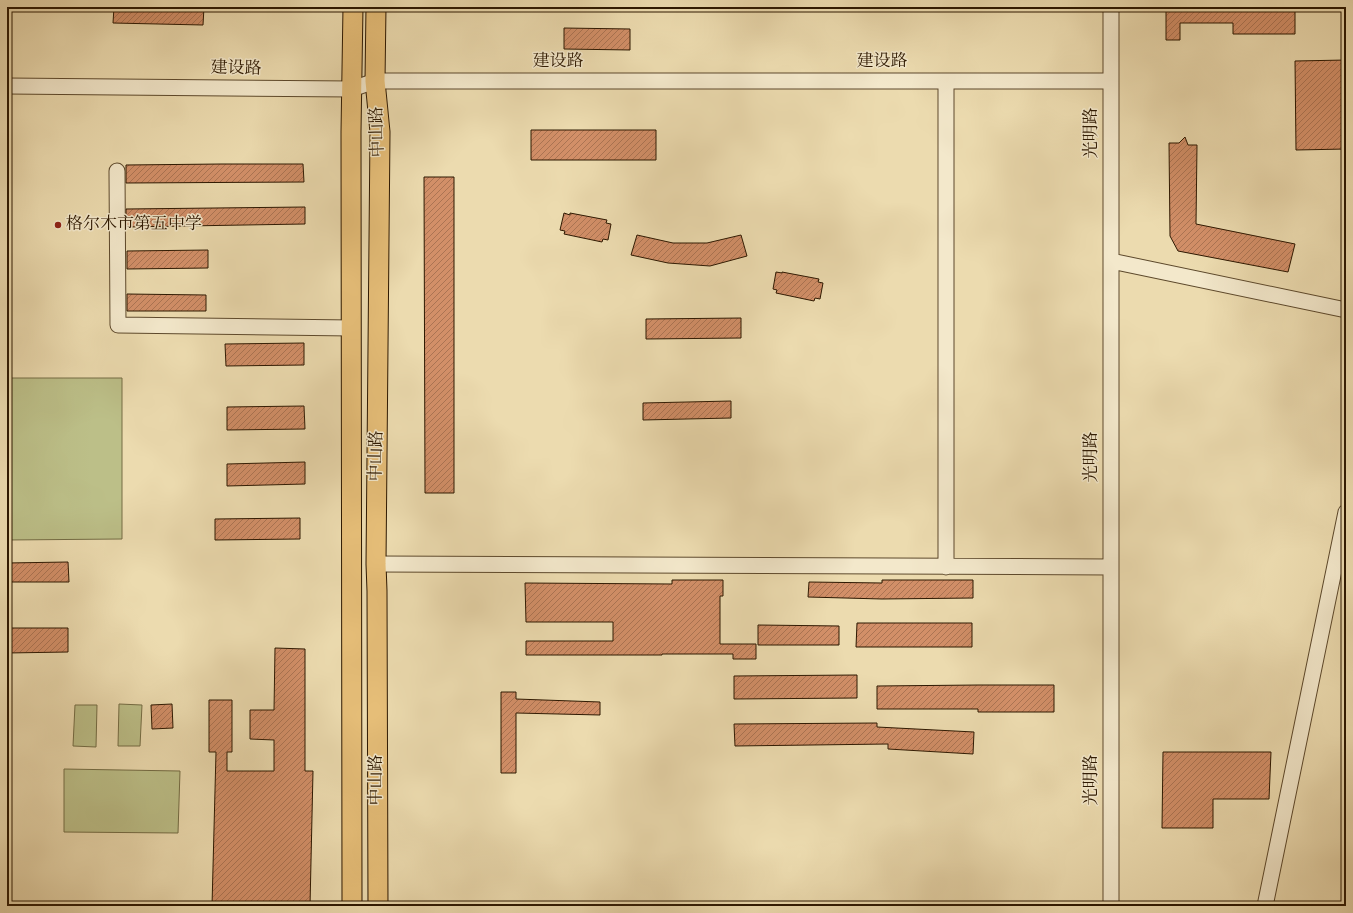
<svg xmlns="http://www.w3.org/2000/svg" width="1353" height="913" viewBox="0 0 1353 913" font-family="'Sorts Mill Goudy','Noto Serif SC',serif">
  <defs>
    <pattern id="building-hatch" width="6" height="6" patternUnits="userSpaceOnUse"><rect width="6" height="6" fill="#d28f68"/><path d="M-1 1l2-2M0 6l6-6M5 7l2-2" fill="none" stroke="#ab7453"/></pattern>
  </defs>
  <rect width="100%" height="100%" fill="#ecdbaf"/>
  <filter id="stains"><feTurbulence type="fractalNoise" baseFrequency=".005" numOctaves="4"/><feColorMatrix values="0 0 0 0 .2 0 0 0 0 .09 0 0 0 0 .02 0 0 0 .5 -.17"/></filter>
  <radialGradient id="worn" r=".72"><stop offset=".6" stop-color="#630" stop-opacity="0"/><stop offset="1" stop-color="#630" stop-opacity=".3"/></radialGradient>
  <path fill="#bcbf88" stroke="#746c44" d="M7,378H122V539L7,540Z
    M119,704L142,705L140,746H118Z
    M75,705H97L96,747L73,746Z
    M64,769L180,771L178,833L64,832Z"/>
  <path fill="url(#building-hatch)" stroke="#2d1801" d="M114,7H204L203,25L113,23Z
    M1166,9H1295V34H1233V23H1180V40H1166Z
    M564,28L630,29V50L564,49Z
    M1346,60V149L1296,150L1295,61Z
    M531,130H656V160H531Z
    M1185,137L1188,145H1197L1196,224L1295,244L1288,272L1178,251L1170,236L1169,143H1179Z
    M221,164H303L304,182L126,183V165Z
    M424,177H454V493H425Z
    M305,207V224L126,227V209Z
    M564,213L570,215V213L607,220L606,223L611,224L608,240L603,239L602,242L564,234L565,231L560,230Z
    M637,235L673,243H707L741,235L747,256L710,266L668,263L631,255Z
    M208,250V268L127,269V251Z
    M776,272L782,273V272L819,279L818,282L823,283L820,299L815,298L814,301L776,293L777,290L773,289Z
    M127,294L206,295V311H127Z
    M741,318V338L646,339V319Z
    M304,343V365L226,366L225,344Z
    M731,401V418L643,420V403Z
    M304,406L305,429L227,430V407Z
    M305,462V484L227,486V464Z
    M300,518V539L215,540V519Z
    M68,562L69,582H7V563Z
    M672,580H723V596H720V644H756V659H733V654H662V655H526V641H613V622H526L525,583L672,584Z
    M882,580H973V598L882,599L808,597L809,582L882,583Z
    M857,623H972V647H856Z
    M758,625L839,626V645H758Z
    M7,628H68V652L7,653Z
    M275,648L305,649V771H313L310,906H212L216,752H209V700H232V752H227V771H274V740L250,739V710H274Z
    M857,675V698L734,699V676Z
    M978,685H1054V712H978V709H877V686Z
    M501,692H516V699L600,702V715L516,713V773H501Z
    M172,704L173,728L152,729L151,705Z
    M877,723V727L974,732L973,754L888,749V744L735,746L734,724Z
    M1163,752H1271L1269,799H1213V828H1162Z"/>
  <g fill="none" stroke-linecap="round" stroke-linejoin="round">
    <defs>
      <path id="minor" d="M7,86L352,89L375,81H1111
        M117,171L118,325L352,328
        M1111,261L1346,310
        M376,564L1111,567
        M946,567V81
        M1111,906V7
        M1265,906L1346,512"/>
      <path id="major" d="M376,7L375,81L380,132L376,564L377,591L378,906
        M352,906L351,132L353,7"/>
    </defs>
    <use href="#minor" stroke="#5d492c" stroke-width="17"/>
    <use href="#major" stroke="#2d1801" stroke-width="21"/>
    <use href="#minor" stroke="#f3e8cb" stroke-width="15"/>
    <use href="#major" stroke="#e6be78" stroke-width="19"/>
  </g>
  <circle fill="#8f2418" stroke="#f3e8cb" stroke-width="1.5" cx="58" cy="225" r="4"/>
  <g text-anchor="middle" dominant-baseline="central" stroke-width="3" stroke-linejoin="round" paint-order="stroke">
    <g font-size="17" fill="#2d1801" stroke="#f3e8cb">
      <text x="558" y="62">建设路</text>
      <text x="882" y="62">建设路</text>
      <text transform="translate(236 69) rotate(1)">建设路</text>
      <text transform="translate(378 132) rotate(-92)">中山路</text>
      <text transform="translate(1092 133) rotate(-90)">光明路</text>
      <text transform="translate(377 456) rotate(-89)">中山路</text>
      <text transform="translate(1092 457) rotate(-90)">光明路</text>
      <text transform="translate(377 780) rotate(-90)">中山路</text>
      <text transform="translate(1092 780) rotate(-90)">光明路</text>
    </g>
    <g font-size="17" fill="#2d1801" stroke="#f3e8cb" text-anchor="start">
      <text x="66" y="225">格尔木市第五中学</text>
    </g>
  </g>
  <rect width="1353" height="913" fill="none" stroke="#ecdbaf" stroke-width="24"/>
  <rect x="8" y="8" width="1337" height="897" fill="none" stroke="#2d1801" stroke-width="2"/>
  <rect x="12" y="12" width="1329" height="889" fill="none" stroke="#2d1801"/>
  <rect width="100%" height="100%" filter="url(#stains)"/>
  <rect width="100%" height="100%" fill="url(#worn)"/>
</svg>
